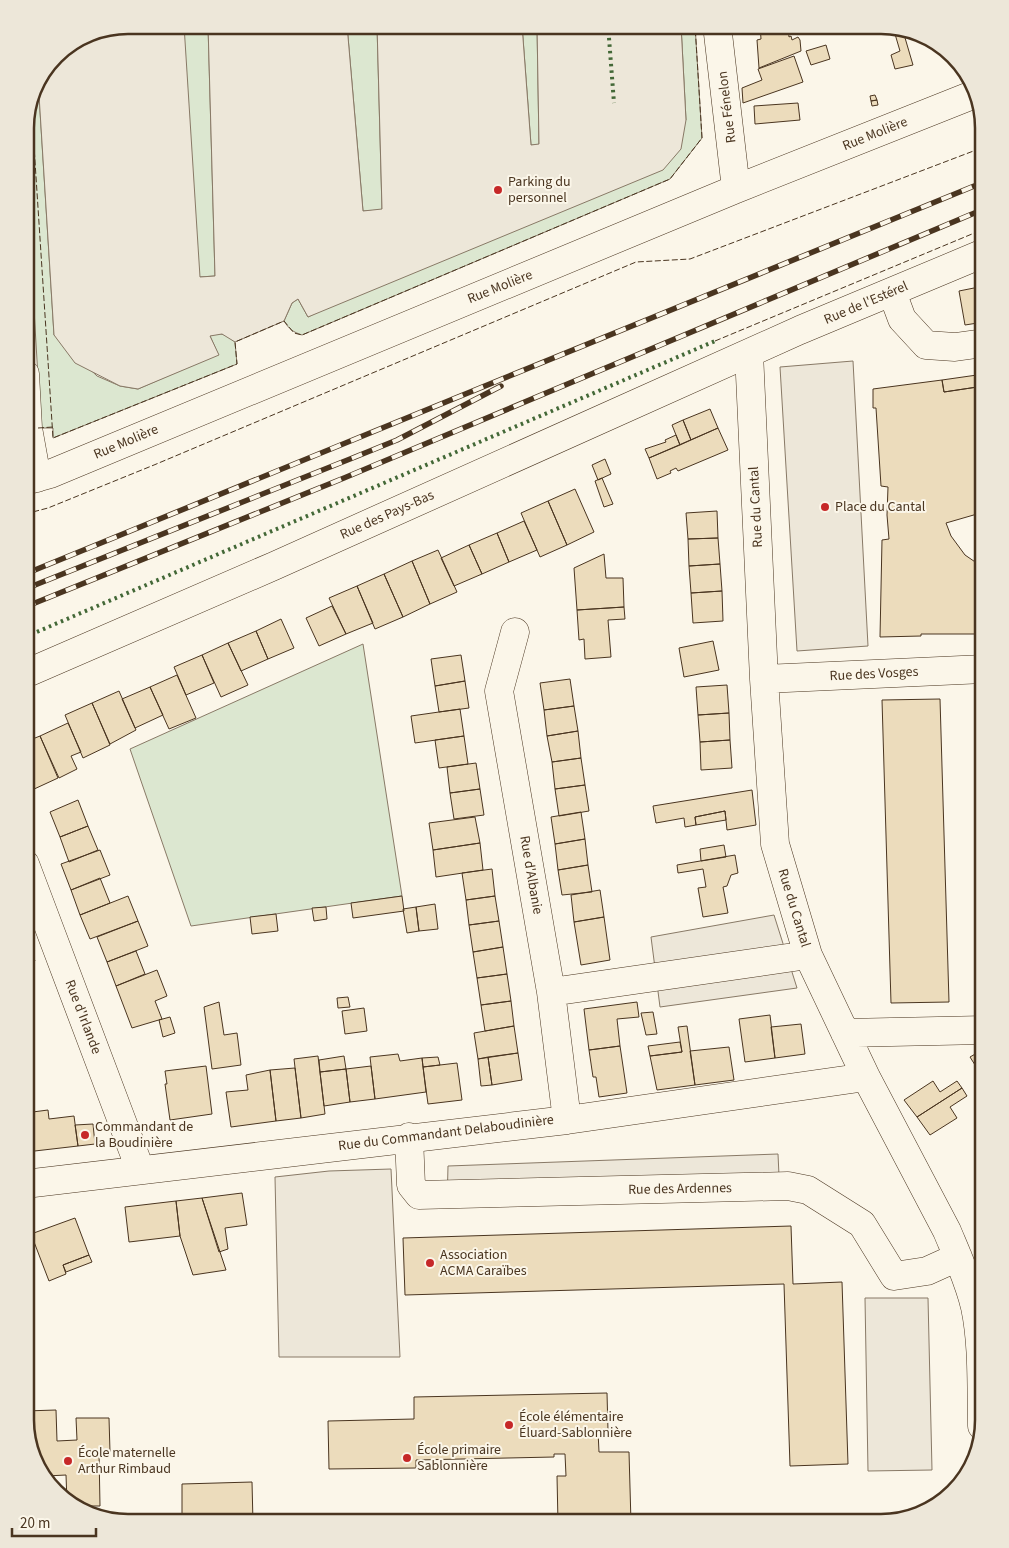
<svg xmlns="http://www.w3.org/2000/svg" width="1009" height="1548" viewBox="0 0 1009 1548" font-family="'Source Sans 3',sans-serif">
  <rect width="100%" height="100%" fill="#fbf6e9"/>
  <path fill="#dce7d0" stroke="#887966" d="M183,25H208L215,276L199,277Z
    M347,25H377L382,210L363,211Z
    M522,25H537L539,145H531Z
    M681,25H695L702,138L670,179L302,335C293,332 289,329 284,321L292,303L298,299L308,317L686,120Z
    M38,79L54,335L97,376L120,386L138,389L218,354L210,336C220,331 227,335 235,342L237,364L53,438V428H41L25,157V121Z
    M363,644L402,896L191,926L130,749Z"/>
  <path fill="#ede7d9" stroke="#887966" d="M128,25H184L200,277L215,276L208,25H347L363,211L382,209L377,25H522L531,145L539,144L537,25H681L686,120L681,149L663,170L308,317L298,299L292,303L284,321L235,342L222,334L210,336L219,355L138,389L120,386L75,363L54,335L38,79L55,55L89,33Z
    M853,361L868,646L797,651L780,367Z
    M774,915L797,988L660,1007L651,937Z
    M778,1154L780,1197L447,1206L448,1166Z
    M391,1169L400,1357H279L275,1177L329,1171Z
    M865,1298H928L932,1470L868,1471Z"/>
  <path fill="#ecdcbc" stroke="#4a3520" d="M760,25H788L789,37L791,36L792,40L798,37L800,40L801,51L759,68L757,40L761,39Z
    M894,28L902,30L903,31L896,33Z
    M903,31L913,65L895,69L891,55L900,51L895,34Z
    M826,45L830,59L811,65L806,51Z
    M794,56L803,82L743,103L742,88L762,80L758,69Z
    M875,95L877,100L871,101L870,96Z
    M877,100L878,105L872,106L871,101Z
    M798,103L800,120L755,124L754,106Z
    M984,286V322L965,325L959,291Z
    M984,374V386L944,392L942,380Z
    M942,380L944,392L984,386V512L946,523L951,536L965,555L984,568V634H921V636L880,637L882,540L889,539L887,515L888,487L881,486L876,408H873V389Z
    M710,409L718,428L691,440L683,420Z
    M683,420L691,440L680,445L672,425Z
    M718,428L728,450L678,471L676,468L670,471L671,473L657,479L649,458Z
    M676,435L680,445L649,458L645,449L666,442L665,440Z
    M605,459L611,474L598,480L592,465Z
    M602,478L613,504L604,507L595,481Z
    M575,489L594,532L567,545L548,501Z
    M548,501L567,545L540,557L521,513Z
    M717,511L718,538L688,539L686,513Z
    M524,521L537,550L509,562L497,533Z
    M497,533L509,562L482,574L469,545Z
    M718,538L720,564L689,566L688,539Z
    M469,545L482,574L454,586L441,558Z
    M438,550L457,592L430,604L412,561Z
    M604,554L606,578H623L624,607L577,610L574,568Z
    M412,561L430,604L403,617L384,574Z
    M720,564L722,591L691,593L689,566Z
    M384,574L403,617L375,629L357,586Z
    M357,586L373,623L346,634L329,598Z
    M722,591L723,621L693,623L691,593Z
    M332,606L346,634L319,646L306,618Z
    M624,607L625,619L608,620L611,657L585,659L584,639L579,640L577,610Z
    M281,619L294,648L268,659L256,631Z
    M256,631L268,659L241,671L228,643Z
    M713,641L719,670L684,677L679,648Z
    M228,643L248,685L221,697L202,655Z
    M202,655L214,683L186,695L174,667Z
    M461,655L465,681L435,686L431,659Z
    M177,675L196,718L169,729L150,687Z
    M570,679L574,706L544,710L540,683Z
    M465,681L469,708L439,712L435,686Z
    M727,685L729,713L698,715L696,687Z
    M150,687L163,715L135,728L122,699Z
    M119,691L136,730L110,744L92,703Z
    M940,699L949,1002L891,1003L882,700Z
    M92,703L110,745L83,758L65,715Z
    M574,706L578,731L547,736L544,710Z
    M460,709L464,736L415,743L411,716Z
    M729,713L730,740L700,742L698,715Z
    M68,723L81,752L71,756L77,769L59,778L40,736Z
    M578,731L581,758L552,762L547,736Z
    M40,736L58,778L32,790L25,775V742Z
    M464,736L468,764L439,768L435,740Z
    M730,740L732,768L701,770L700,742Z
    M581,758L585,785L555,789L552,762Z
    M476,763L480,789L450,793L447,767Z
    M585,785L589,811L559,816L555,789Z
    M480,789L484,815L454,819L450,793Z
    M752,790L756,825L727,830L725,811L695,817L696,825L685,827L684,818L656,823L653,806Z
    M78,800L88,826L60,837L50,812Z
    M725,811L726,820L696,825L695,817Z
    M581,812L585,839L555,844L551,817Z
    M475,817L480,843L433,850L429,823Z
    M88,826L98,850L69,862L60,837Z
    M585,839L588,865L558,870L555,844Z
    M480,843L483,870L436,877L433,850Z
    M724,845L726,857L701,861L700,849Z
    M100,850L110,875L71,890L61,864Z
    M735,855L738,873L731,875L727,886L723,887L728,913L703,917L698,888L706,887L703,869L678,873L677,865Z
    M588,865L592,892L562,895L558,870Z
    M492,869L495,896L466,900L462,873Z
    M100,878L110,903L80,915L71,890Z
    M600,890L604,917L574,922L571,895Z
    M128,896L138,921L90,939L80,915Z
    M402,896L404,911L353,918L351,903Z
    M495,896L499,921L469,925L466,900Z
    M435,904L438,929L419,931L416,907Z
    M326,907L327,919L314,921L312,908Z
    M416,907L419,931L407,933L403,909Z
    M276,914L278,931L252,934L250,917Z
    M604,917L610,960L581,965L574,922Z
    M138,921L148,946L107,962L97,937Z
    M499,921L503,947L473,952L469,925Z
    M25,945H28L35,961L26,962L27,973H25Z
    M503,947L507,974L477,978L473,952Z
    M136,951L145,974L116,986L107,962Z
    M157,970L167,996L155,1001L162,1019L132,1028L116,986Z
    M507,974L511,1001L481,1005L477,978Z
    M348,997L350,1007L338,1008L337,998Z
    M511,1001L514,1026L485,1031L481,1005Z
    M219,1002L224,1035L237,1033L241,1065L212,1069L204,1007Z
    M637,1002L639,1017L617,1019L620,1046L589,1050L584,1009Z
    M364,1008L367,1031L345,1034L342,1011Z
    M653,1012L657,1034L646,1035L641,1013Z
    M770,1015L775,1058L745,1062L739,1019Z
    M170,1017L175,1033L163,1037L159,1020Z
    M801,1024L805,1054L775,1058L771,1027Z
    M514,1026L518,1053L478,1059L474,1033Z
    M687,1026L695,1085L657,1090L650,1056L682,1052L678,1027Z
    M680,1042L682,1052L650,1056L648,1046Z
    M620,1046L627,1093L599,1097L596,1077H593L589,1050Z
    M729,1047L734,1080L695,1085L690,1051Z
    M518,1053L522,1080L492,1085L488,1057Z
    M977,1053L984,1064V1074L982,1076L970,1057Z
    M398,1054L400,1061L422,1058L426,1092L375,1099L370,1057Z
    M318,1056L325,1114L301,1118L294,1059Z
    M344,1056L346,1069L320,1072L319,1060Z
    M438,1057L440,1065L423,1067L422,1058Z
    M488,1057L492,1085L481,1086L478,1059Z
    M457,1063L462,1100L428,1104L423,1067Z
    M206,1066L212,1114L170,1120L165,1084H167L165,1071Z
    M371,1066L375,1099L350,1102L346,1069Z
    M295,1068L301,1118L276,1121L270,1070Z
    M346,1069L350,1102L324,1106L320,1072Z
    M270,1070L276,1121L231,1127L226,1092L248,1090L246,1075Z
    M933,1081L940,1092L957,1081L962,1088L917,1117L904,1100Z
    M962,1088L967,1096L950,1107L957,1118L930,1135L917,1117Z
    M48,1110L49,1119L74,1116L78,1146L26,1152L25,1113Z
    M93,1124L95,1144L78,1146L75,1125Z
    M242,1193L247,1225L225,1228L228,1249L219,1252L202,1198Z
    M202,1198L226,1270L193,1275L180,1236L176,1201Z
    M176,1201L180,1236L129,1242L125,1207Z
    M75,1218L89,1255L63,1265L66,1274L49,1281L31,1234Z
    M791,1226L793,1284L842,1282L848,1464L790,1466L784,1284L405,1295L403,1238Z
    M89,1255L92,1262L66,1272L63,1265Z
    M607,1393L608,1431H598L599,1452H629L631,1523H558L557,1476H566L565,1454H554V1457L416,1460V1468L329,1469L328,1421L414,1419V1397Z
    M56,1410L57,1441L77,1440L76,1418H109L110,1452H99L100,1506H71L67,1502L66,1475L46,1476V1479L39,1471L25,1420V1411Z
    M252,1482L253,1523H182V1484Z"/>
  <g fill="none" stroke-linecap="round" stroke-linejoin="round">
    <defs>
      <path id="minor" d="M717,25L736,189
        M892,292L902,319L926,345L955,347L984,343
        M749,353L764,679L775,844L808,955L866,1077L947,1231C957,1255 969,1281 975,1307C983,1345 981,1387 982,1426
        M25,374L28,428L37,478
        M25,481L50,474L736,189L975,94
        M515,632L499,691L551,992L567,1120
        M25,674L274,566L800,330L984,253
        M764,679L984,669
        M25,864L140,1169
        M551,992L808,955
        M845,1033L984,1030
        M409,1137L411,1185L419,1195L788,1186L808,1190L862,1224L894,1276L927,1271L958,1257
        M25,1184L567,1120L866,1077"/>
    </defs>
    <use href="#minor" stroke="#4a3520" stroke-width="29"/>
    <use href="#minor" stroke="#fbf6e9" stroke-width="28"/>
    <defs>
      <path id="rail" d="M25,574L984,182
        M25,589L355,457L397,440L501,386
        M25,607L344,478L984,209"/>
    </defs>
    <use href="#rail" stroke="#4a3520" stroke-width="5.5"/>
    <use href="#rail" stroke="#fbf6e9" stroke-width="4" stroke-dasharray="11" stroke-linecap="butt"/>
    <path stroke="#436837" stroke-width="4" stroke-dasharray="2.5 4" stroke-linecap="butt" d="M608,25L614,103
      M25,637L715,341"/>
    <path stroke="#4a3520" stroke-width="1" stroke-dasharray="6 2.5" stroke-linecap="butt" d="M31,100L53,438L237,364L235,342L284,321L294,333L302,335L670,179L702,138L695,25
      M715,341L984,229
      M38,428L53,427
      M25,514L48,508L154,465L636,262L690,259L984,147"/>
  </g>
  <g fill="#c62828" stroke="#fbf6e9" stroke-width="2">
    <circle cx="498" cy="190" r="5"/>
    <circle cx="825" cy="507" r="5"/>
    <circle cx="85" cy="1135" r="5"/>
    <circle cx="430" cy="1263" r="5"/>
    <circle cx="509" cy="1425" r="5"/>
    <circle cx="407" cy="1458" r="5"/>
    <circle cx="68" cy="1461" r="5"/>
  </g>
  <g text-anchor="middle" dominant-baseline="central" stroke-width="4" stroke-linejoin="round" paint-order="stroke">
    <g font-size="14" fill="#4a3520" stroke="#fbf6e9">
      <text transform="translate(727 107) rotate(-97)">Rue Fénelon</text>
      <text transform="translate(875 134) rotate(-22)">Rue Molière</text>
      <text transform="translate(500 287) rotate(-22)">Rue Molière</text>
      <text transform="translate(866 303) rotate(-23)">Rue de l'Estérel</text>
      <text transform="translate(126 442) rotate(-23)">Rue Molière</text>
      <text transform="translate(756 507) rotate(-93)">Rue du Cantal</text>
      <text transform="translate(387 515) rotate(-24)">Rue des Pays-Bas</text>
      <text transform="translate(874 674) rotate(-3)">Rue des Vosges</text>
      <text transform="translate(531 875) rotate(80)">Rue d'Albanie</text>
      <text transform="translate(794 908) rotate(73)">Rue du Cantal</text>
      <text transform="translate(83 1017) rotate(69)">Rue d'Irlande</text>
      <text transform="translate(446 1133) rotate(-7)">Rue du Commandant Delaboudinière</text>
      <text transform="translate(680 1189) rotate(-1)">Rue des Ardennes</text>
    </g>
    <g font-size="14" fill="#4a3520" stroke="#fbf6e9" text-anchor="start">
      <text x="508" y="182">Parking du<tspan x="508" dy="16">personnel</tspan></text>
      <text x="835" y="507">Place du Cantal</text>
      <text x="95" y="1127">Commandant de<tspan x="95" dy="16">la Boudinière</tspan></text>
      <text x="440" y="1255">Association<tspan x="440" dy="16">ACMA Caraïbes</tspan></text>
      <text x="519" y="1417">École élémentaire<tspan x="519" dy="16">Éluard-Sablonnière</tspan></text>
      <text x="417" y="1450">École primaire<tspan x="417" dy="16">Sablonnière</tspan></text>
      <text x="78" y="1453">École maternelle<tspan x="78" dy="16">Arthur Rimbaud</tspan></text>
    </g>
  </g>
  <path d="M0 0H1009V1548H0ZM128 34H881A94 94 0 0 1 975 128V1420A94 94 0 0 1 881 1514H128A94 94 0 0 1 34 1420V128A94 94 0 0 1 128 34Z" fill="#ede7d9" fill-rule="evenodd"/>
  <path fill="none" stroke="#4a3520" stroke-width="2.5" d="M128 34H881A94 94 0 0 1 975 128V1420A94 94 0 0 1 881 1514H128A94 94 0 0 1 34 1420V128A94 94 0 0 1 128 34Z"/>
  <path d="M12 1528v8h84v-8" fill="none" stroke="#4a3520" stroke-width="2.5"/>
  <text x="20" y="1528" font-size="15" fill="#4a3520" stroke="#fbf6e9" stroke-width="4" paint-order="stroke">20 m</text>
</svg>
